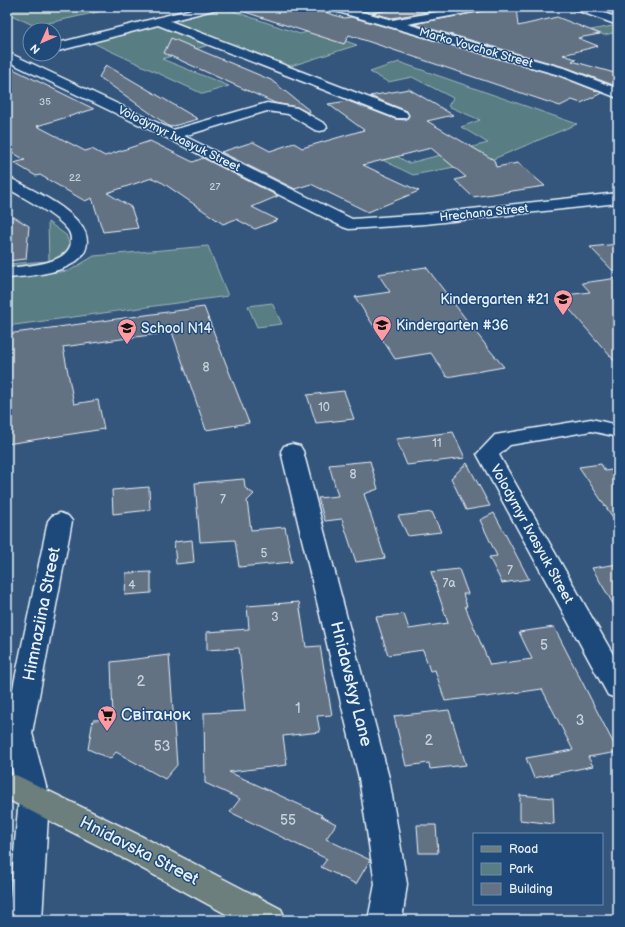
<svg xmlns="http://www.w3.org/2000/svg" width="625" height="927" viewBox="0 0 625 927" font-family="'Balsamiq Sans',sans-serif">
  <rect width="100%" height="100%" fill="#34567d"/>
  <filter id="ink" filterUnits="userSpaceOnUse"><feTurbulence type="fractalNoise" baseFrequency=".025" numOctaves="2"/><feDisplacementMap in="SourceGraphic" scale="8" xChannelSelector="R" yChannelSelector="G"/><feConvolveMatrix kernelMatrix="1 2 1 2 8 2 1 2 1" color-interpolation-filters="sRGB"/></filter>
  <g filter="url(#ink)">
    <path fill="#587d82" stroke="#a0b7bd" d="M7,7H120L35,26L7,13Z
      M359,7H399L388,9L409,19L396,22L349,9Z
      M589,7H614L618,8V15L613,16Z
      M224,8L300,34L314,30L357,45L288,67L169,22Z
      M158,23L212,44L162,59L229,86L203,94L89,41Z
      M618,25V32L604,35L591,30Z
      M399,62L577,124L491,160L413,175L352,145L367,140L409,163L488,143L461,127L480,120L448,106L453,98L412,77L388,82L370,72Z
      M48,222L66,235L70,246L66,255L44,265L7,269V264L49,261Z
      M208,246L228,296L7,326V277L69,271L94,256Z
      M272,303L282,324L257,327L248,306Z"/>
    <path fill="#647283" stroke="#e8f1f8" d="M243,7H308L344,18L351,17L559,76L602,93L581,103L572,100L560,106L349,35L344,44L242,11Z
      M403,7H456L392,18L372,13Z
      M489,7H516L518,26L557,17L600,34L578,38L598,46L563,55L576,59L572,61L618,74V85L616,86L568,68L414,24L483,11Z
      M171,38L271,80L310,111L309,113L297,107L275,103L164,53Z
      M106,65L198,119L170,127L99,77Z
      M7,66L94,109L37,126L85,151L92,149L105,156L150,141L193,162L203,158L278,196L252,207L278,220L255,229L236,219L223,224L163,183L152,178L107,193L131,207L138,228L103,232L92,198L85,201L40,175L36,176L14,163L25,160L7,149Z
      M409,89L453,115L427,121L494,160L496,167L518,163L545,186L473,197L455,180L466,177L431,148L363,165L419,191L368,212L311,184L295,189L221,152L253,142L270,151L294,143L302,148L364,130L328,104L348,101L395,119L406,120L409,116L407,111L370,96Z
      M7,213L29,226L26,259L7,261Z
      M618,244V276L590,247Z
      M426,267L488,348L504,367L447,377L431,353L395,359L355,297L390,292L378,274Z
      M618,278V365L558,296L590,292L582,283Z
      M204,307L249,423L206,430L172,332L63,347L74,404L98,400L104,429L7,444V334Z
      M344,391L354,419L316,423L307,395Z
      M453,432L465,458L407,465L396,439Z
      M370,461L378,489L364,494L385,558L356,562L342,519L325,521L318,498L338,496L329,465Z
      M467,463L490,506L466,510L451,478Z
      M601,464L605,471L618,469V525L579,467Z
      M244,479L245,488L254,494L247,501L251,530L285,527L292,562L239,567L235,540L200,542L195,483Z
      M149,487L150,510L113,514L112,490Z
      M432,512L441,532L408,536L398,516Z
      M494,513L529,579L502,583L489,557L497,556L480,520Z
      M192,540L194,562L176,564L174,542Z
      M618,564V612L592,568Z
      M459,569L468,594H463L467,606H465L490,665L532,659L519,632L554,627L618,752L588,757L593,766L534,778L526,758L573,750L542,689L486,697L485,696L445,701L435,670L430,671L423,650L388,655L376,617L404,614L409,629L448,623L431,572Z
      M151,572V593L125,595L126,573Z
      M299,602L306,647L320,646L332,715L317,716L320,732L283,736L287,765L229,772L322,815L321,816L336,824L326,839L370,860L356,884L321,867L327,859L230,812L240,799L205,783L204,713L245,711L243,691H244L239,648L207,650V632L249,629L247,606Z
      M169,655L177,765L165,779L116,752L110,759L88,749L93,720L113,719L111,662Z
      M449,710L466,765L430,769L429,763L406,766L394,716Z
      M520,795L553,798L554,824L520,820Z
      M417,825H436L438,853H419Z"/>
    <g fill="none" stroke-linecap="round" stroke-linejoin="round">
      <defs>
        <path id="minor" d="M200,7H218L217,9L170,21L406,112L408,115L406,118H396L158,25L54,52V44Z
          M327,7H344L392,20L465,7H488L483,10L407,24L567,69L618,89V98L559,75L328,9Z
          M572,7H587L618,18V25L573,9Z
          M7,52L173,130L267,103L297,108L325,124L327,127L325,130L320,131L315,130L288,114L267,111L184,136L352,219L425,214L618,193V203L425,224L349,229L343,227L167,138L7,61Z
          M7,177L12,179C34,191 62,203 79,223C84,229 87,234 87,242C86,273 30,276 7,278V268C24,266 69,265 71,242C71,238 71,234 68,230C57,215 24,198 7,188Z
          M591,419L618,425V437L591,431L510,445L499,455L618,663V699L608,695L477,454L495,435Z
          M292,444L300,446L303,451L389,778L407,884L402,920H368L375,884L359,778L281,451L284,446Z
          M60,513L68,516L72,521L32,733L49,798L42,920H8L19,798L7,747V717L48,521L52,516Z"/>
        <path id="major" d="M7,773L18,776L141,836L281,909L286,920H237L119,856L7,799Z"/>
      </defs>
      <use href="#minor" stroke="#e8f1f8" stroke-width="3"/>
      <use href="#major" stroke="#e8f1f8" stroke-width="3"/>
      <use href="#minor" fill="#1f4a7a" fill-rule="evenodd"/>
      <use href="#major" fill="#6c7f7c" fill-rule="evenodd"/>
    </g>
  </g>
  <defs>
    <symbol id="school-pin" viewBox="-11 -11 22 30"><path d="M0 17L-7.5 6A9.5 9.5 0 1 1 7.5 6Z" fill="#ff9aa2" stroke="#1f4a7a"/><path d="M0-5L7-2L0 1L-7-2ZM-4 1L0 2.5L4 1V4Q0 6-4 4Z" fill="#111"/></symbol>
    <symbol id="supermarket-pin" viewBox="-11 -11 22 30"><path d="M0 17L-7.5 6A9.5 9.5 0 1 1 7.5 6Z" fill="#ff9aa2" stroke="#1f4a7a"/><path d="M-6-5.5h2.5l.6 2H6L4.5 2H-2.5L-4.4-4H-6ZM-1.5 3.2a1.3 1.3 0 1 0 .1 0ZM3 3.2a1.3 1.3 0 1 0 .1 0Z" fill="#111"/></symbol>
  </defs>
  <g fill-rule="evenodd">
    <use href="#school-pin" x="552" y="288" width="22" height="30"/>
    <use href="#school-pin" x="371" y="314" width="22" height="30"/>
    <use href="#school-pin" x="116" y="317" width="22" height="30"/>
    <use href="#supermarket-pin" x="96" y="704" width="22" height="30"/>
  </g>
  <g text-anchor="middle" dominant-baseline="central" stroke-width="3" stroke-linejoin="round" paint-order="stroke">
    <g font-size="10" fill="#c7d1db">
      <text x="45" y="102">35</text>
      <text x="75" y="178">22</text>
      <text x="215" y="187">27</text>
    </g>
    <g font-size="12" fill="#e8f1f8" stroke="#1f4a7a">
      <text transform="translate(476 48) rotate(16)">Marko Vovchok Street</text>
      <text transform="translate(179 139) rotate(26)">Volodymyr Ivasyuk Street</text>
      <text transform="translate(484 213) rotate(-6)">Hrechana Street</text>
    </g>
    <g font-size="12" fill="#c7d1db">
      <text x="206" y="367">8</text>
      <text x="324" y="407">10</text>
      <text x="437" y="443">11</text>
      <text x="353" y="474">8</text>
      <text x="223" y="499">7</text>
      <text x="264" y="553">5</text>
      <text x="510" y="570">7</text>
      <text x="449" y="583">7а</text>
      <text x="132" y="585">4</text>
      <text x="275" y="617">3</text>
    </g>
    <g font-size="14" fill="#e8f1f8" stroke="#1f4a7a" text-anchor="start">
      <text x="549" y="299" text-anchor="end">Kindergarten #21</text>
      <text x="396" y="325">Kindergarten #36</text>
      <text x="141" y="328">School N14</text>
    </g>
    <g font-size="14" fill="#e8f1f8" stroke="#1f4a7a">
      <text transform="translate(532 534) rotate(61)">Volodymyr Ivasyuk Street</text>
    </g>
    <g font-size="14" fill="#c7d1db">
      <text x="544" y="645">5</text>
      <text x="141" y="681">2</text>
      <text x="298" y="708">1</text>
      <text x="580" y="720">3</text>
      <text x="429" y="740">2</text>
      <text x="162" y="746">53</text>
      <text x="288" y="820">55</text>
    </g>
    <g font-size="17" fill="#e8f1f8" stroke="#1f4a7a">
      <text transform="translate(42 614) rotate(-79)">Himnaziina Street</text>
      <text transform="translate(351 684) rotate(76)">Hnidavskyy Lane</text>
      <text transform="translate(139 851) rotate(27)">Hnidavska Street</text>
    </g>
    <g font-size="17" fill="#e8f1f8" stroke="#1f4a7a" text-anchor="start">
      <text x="121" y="715">Світанок</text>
    </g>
  </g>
  <rect width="625" height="927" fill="none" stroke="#1f4a7a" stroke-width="24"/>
  <rect x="12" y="12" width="601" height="903" fill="none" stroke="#e8f1f8" stroke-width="1.5" filter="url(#ink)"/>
  <rect x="473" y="833" width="130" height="72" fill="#1f4a7a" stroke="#6f8dac"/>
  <rect x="481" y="846" width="20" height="6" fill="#6c7f7c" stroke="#6f8dac"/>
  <text x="509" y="853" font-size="12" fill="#e8f1f8">Road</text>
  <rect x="481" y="863" width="20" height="12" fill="#587d82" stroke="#6f8dac"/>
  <text x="509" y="873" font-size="12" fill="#e8f1f8">Park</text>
  <rect x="481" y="883" width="20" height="12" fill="#647283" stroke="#6f8dac"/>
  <text x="509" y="893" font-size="12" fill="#e8f1f8">Building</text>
  <g transform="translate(42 42) rotate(225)"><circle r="19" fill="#1f4a7a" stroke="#6f8dac"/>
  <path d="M0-3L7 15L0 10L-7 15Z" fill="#ff9aa2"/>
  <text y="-6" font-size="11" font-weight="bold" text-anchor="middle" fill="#e8f1f8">N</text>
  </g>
</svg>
